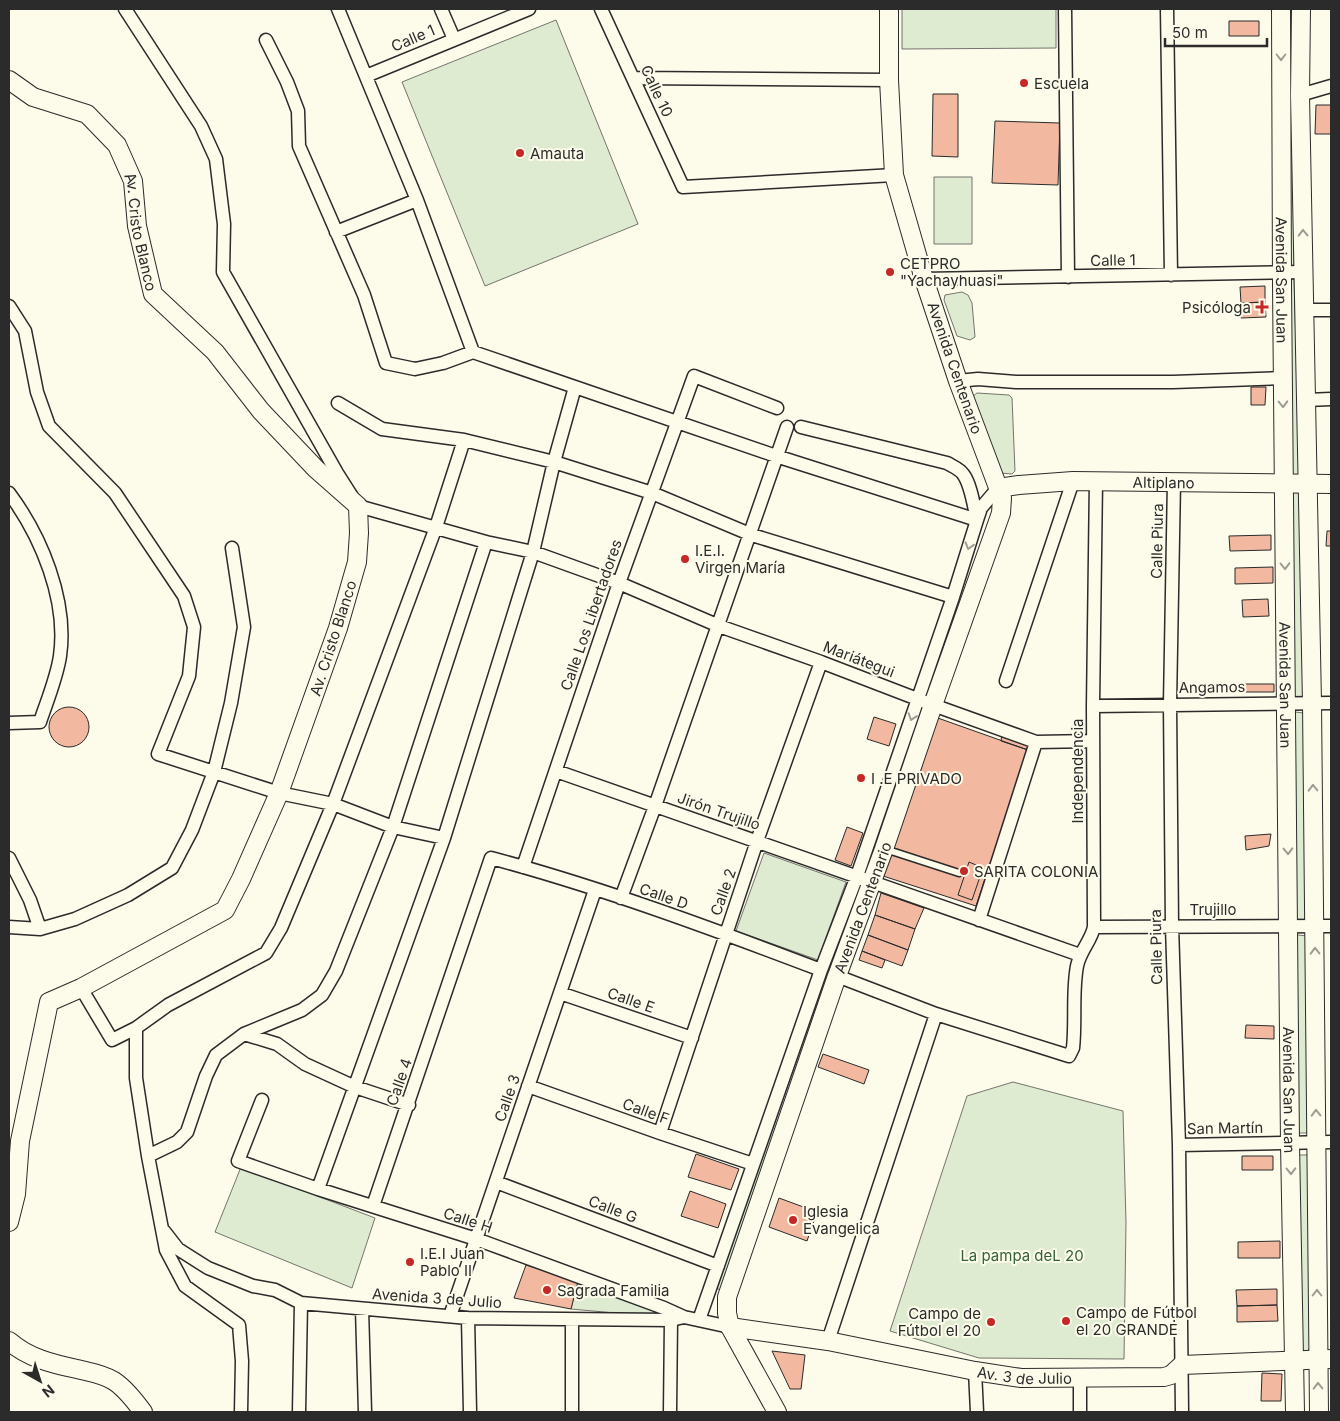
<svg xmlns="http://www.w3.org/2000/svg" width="1340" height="1421" viewBox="0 0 1340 1421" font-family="Inter,sans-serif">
  <rect width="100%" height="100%" fill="#fdfbea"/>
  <path fill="#deebd1" stroke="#74746e" d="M902,9H1056V48L902,49Z
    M1282,9H1298L1294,267H1286Z
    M556,20L638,224L485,286L402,82Z
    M934,177H972V244H934Z
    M1294,279L1300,473L1298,477L1289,476L1286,280Z
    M962,292L968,295L972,303L975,337L970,340L957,336L944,300L945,295Z
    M977,393L1009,395L1012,398L1015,471L1012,474L1001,473L972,397Z
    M1290,491L1300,492L1303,696L1300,700L1292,699Z
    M1295,712L1304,713L1309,922L1296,921L1292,715Z
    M764,853L846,882L818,960L736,931Z
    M1298,935L1308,936L1309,1130L1307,1133H1298L1296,937Z
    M820,980L829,984L724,1291L715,1288Z
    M1013,1082L1123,1111L1126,1222L1124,1359L979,1358L890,1331L967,1096Z
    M1299,1155H1309L1312,1343L1308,1351H1299L1296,1157Z
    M241,1167L375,1218L352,1288L215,1232Z
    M578,1281L659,1313V1317L571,1309Z"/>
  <path fill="#f2b8a0" stroke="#2b2b2b" d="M1229,21H1259V36H1229Z
    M933,94H958V157L932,156Z
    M1316,105H1331V134H1315Z
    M995,121L1060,123L1058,185L992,183Z
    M1265,286V302L1241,303L1240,287Z
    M1265,302L1266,317L1241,318V303Z
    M1251,387H1266L1265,405H1251Z
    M1327,531H1331V546H1326Z
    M1271,535V550L1230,551L1229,536Z
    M1273,567V583L1235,584V568Z
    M1268,599L1269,616L1243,617L1242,600Z
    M1242,684H1274V692H1243Z
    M49 727a20 20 0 1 1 40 0a20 20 0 1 1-40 0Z
    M874,717L896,724L889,746L867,739Z
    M935,717L1028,750L976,906L883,876Z
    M1002,733L1030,744L1028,750L1001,741Z
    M847,827L863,833L851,866L835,860Z
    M1271,834L1269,846L1246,850L1245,836Z
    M969,862L983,868L972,900L958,895Z
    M881,893L924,908L915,929L875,915Z
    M875,915L915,929L908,950L868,935Z
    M868,935L908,950L902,966L862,951Z
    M862,951L885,960L882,968L859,960Z
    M1246,1025L1274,1026V1039L1245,1038Z
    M823,1054L869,1070L864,1084L818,1067Z
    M696,1154L739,1169L731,1190L688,1177Z
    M1242,1156H1273V1170H1242Z
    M690,1191L726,1204L718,1228L681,1216Z
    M779,1198L817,1212L807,1241L769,1227Z
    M1280,1241V1258H1238V1242Z
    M526,1265L578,1281L571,1309L514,1298Z
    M1277,1289V1305L1237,1306L1236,1290Z
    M1277,1305L1278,1321L1237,1322V1306Z
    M772,1351L805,1355L801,1389H790Z
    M1262,1373L1282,1374L1281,1401H1261Z"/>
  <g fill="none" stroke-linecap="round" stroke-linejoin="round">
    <defs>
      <path id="lane" d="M885,849L959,873"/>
      <path id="street" d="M125,9L201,126L216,159L224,224L223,272L337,473L358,506L486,542L533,552L619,583L719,626L821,662L933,705L1036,742L1093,741
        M338,9L417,200L473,352L776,456L977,520C974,507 971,484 963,474C960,469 952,466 947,463L801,427
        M441,9L454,39
        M601,9L683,187L894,175
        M1065,9L1068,277
        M1167,9L1171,275
        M266,40L287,82L298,111L299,146L364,295L386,363L415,369L443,363L473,352
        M366,76L529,9
        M633,78L889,80
        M1300,95L1331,86
        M336,232L417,200
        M924,279L1303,272
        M9,306L25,331L37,392L49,426L115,493L184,596L194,627L189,676L158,754L279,793L333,804L393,827L444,838
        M1304,310H1331
        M958,381L978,379L1016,382H1173L1283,378
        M1306,400L1331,399
        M338,403L382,429L464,440L554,462L652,493L752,535L953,597
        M1174,481L1170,704L1172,926L1179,1145L1182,1412
        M9,493C41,536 68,600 60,656C57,677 47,701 40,722L9,723
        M1006,681L1073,481
        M1093,706L1331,703
        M556,771L1080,955
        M9,858L30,900L40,929
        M523,867L619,583L694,376L777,408
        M621,898L655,806L787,427
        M979,920L1036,742
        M9,927L40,929L75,919L128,895L172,868L192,830L214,772L231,703L244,627L232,548
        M1094,927L1331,926
        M837,976L936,1014L1069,1056L1073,1048C1076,1021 1072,993 1077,966C1080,951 1091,941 1094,927L1093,706L1096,480
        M81,988L112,1040L136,1028L168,1005L266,953L281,928L333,804L436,527L464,440
        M560,993L692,1038
        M136,1028V1078L148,1156
        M244,1034L277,1044L305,1064L355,1087L409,1105
        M528,1086L660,1133L753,1164
        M262,1100L238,1161L318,1189L476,1239L664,1308L684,1317
        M660,1133L757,841L821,662
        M1179,1145L1331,1142
        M496,1182L718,1266
        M318,1189L444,838L533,552L554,462L575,387
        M373,1206L491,858C603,888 713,929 821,970
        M164,1231L178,1249L208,1268L253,1286L275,1290L301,1303L468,1318L671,1320L684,1317L730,1327
        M362,1309L365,1412
        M450,1316L595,890
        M468,1318L470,1412
        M699,1320L821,970L857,876L953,597L977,520L981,508L998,488
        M828,1341L936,1014
        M975,1371L977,1412
        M1080,1377V1412
        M241,1412L242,1361L239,1325L185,1286L166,1250L148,1156L177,1142L187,1132L206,1076L216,1055L244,1034L302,1010L322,995L336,971L393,827L486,542
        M299,1412L301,1303
        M572,1412V1320
        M670,1412L671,1320"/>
      <g id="secondary">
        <path id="s1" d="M1281,9L1282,285L1290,1144L1295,1412"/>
        <path d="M1301,9L1300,95L1312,703L1319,1412"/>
        <path id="s2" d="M9,80L33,97L87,114L117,145L133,181L137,226L153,294L215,352L261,411L316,469L358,506L359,533L357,562L338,628L279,793L241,879L225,910L81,988L49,1002L20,1141L16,1194L9,1222"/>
        <path id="s3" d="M998,488L1019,485L1073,481L1331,484"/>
        <path id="s4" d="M730,1327L828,1341L975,1371L1021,1378L1164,1377L1171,1375L1182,1365L1331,1359"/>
        <path d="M9,1341C28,1358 53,1364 77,1369C89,1372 103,1374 114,1381C126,1389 135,1401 143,1412"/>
        <path id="s5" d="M777,1412L730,1327L727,1313V1297L837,976L884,849L933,705L995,530L1001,513L1002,498L958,381L924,279L894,175L889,80V9"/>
      </g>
    </defs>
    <use href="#lane" stroke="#2b2b2b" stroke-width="9"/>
    <use href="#street" stroke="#2b2b2b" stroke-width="15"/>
    <use href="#secondary" stroke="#2b2b2b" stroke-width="20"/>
    <use href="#lane" stroke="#fdfbea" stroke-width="6"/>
    <use href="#street" stroke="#fdfbea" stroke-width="12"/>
    <use href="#secondary" stroke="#fdfbea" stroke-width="18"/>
  </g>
  <defs><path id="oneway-chevron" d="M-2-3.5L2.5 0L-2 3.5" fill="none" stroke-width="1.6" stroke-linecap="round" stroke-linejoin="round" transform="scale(1.25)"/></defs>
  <g stroke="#9e9d94">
    <use href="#oneway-chevron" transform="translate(1281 57) rotate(90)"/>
    <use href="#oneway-chevron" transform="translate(1303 233) rotate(-91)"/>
    <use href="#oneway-chevron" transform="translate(1283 404) rotate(89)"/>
    <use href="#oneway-chevron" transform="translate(969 546) rotate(107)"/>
    <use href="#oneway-chevron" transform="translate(1285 566) rotate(89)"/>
    <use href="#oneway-chevron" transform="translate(912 717) rotate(109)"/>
    <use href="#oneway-chevron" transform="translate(1313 788) rotate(-91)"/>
    <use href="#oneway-chevron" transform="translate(1288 851) rotate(89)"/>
    <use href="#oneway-chevron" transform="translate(1315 951) rotate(-91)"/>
    <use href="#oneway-chevron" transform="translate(1316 1113) rotate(-91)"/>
    <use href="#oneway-chevron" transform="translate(1291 1171) rotate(89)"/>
    <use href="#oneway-chevron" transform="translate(1317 1293) rotate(-90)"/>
    <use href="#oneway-chevron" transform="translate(1318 1386) rotate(-91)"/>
  </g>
  <g fill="#c62828" stroke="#fdfbea" stroke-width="2">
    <circle cx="1024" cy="83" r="5"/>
    <circle cx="520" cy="153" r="5"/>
    <circle cx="890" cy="272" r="5"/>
    <path d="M1259.5 299.5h5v5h5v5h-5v5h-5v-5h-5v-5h5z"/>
    <circle cx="685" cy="559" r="5"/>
    <circle cx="861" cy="778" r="5"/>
    <circle cx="964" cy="871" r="5"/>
    <circle cx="793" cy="1220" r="5"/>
    <circle cx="410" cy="1262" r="5"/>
    <circle cx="547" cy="1290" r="5"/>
    <circle cx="1066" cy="1321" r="5"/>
    <circle cx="991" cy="1322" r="5"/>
  </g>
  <g text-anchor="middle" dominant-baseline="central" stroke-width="4" stroke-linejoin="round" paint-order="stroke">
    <g font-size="15" fill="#2b2b2b" stroke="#fdfbea">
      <text transform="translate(413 38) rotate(-23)">Calle 1</text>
      <text transform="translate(657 91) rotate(65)">Calle 10</text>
      <text stroke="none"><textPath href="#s2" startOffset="220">Av. Cristo Blanco</textPath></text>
      <text transform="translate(1113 260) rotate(-1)">Calle 1</text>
      <text stroke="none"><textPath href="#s1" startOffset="271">Avenida San Juan</textPath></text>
      <text transform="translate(955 368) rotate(71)">Avenida Centenario</text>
      <text stroke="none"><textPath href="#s3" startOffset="166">Altiplano</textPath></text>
      <text transform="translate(1157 541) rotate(-89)">Calle Piura</text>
      <text transform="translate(591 615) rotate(-71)">Calle Los Libertadores</text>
      <text transform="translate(333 638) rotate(-72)">Av. Cristo Blanco</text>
      <text transform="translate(859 659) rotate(21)">Mariátegui</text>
      <text stroke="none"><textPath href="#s1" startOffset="676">Avenida San Juan</textPath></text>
      <text transform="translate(1212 687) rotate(-1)">Angamos</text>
      <text transform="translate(1077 771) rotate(-90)">Independencia</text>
      <text transform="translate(719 811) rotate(19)">Jirón Trujillo</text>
      <text transform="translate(723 892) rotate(-71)">Calle 2</text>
      <text transform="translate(664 896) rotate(19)">Calle D</text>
      <text stroke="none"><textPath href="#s5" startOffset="540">Avenida Centenario</textPath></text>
      <text x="1213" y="909">Trujillo</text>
      <text transform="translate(1156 947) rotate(-91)">Calle Piura</text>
      <text transform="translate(631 1000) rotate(19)">Calle E</text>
      <text transform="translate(399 1082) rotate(-71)">Calle 4</text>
      <text stroke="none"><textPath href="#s1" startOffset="1081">Avenida San Juan</textPath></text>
      <text transform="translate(507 1098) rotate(-71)">Calle 3</text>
      <text transform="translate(646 1111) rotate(20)">Calle F</text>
      <text transform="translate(1225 1128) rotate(-1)">San Martín</text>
      <text transform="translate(613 1209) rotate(21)">Calle G</text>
      <text transform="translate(468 1220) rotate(18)">Calle H</text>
      <text transform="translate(437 1298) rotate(4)">Avenida 3 de Julio</text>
      <text stroke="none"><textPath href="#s4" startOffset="299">Av. 3 de Julio</textPath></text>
    </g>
    <g font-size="15" fill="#2b2b2b" stroke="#fdfbea" text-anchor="start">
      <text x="1034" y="83">Escuela</text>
      <text x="530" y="153">Amauta</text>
      <text x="900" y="263">CETPRO<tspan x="900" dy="17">"Yachayhuasi"</tspan></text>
      <text x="1251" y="307" text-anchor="end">Psicóloga</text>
      <text x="695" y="550">I.E.I.<tspan x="695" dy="17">Virgen María</tspan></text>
      <text x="871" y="778">I .E PRIVADO</text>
      <text x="974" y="871">SARITA COLONIA</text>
      <text x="803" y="1211">Iglesia<tspan x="803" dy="17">Evangelica</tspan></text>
      <text x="420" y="1253">I.E.I Juan<tspan x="420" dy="17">Pablo II</tspan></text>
      <text x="557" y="1290">Sagrada Familia</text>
      <text x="1076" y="1312">Campo de Fútbol<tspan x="1076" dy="17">el 20 GRANDE</tspan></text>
      <text x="981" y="1313" text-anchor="end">Campo de<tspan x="981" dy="17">Fútbol el 20</tspan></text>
    </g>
    <g font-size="15" fill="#34623c" stroke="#fdfbea">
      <text x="1022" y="1255">La pampa deL 20</text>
    </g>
  </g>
  <rect width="1340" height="1421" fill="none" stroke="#2b2b2b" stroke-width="20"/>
  <g transform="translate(40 1381) rotate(141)" stroke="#fdfbea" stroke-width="4" paint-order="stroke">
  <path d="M0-4L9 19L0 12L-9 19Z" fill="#2b2b2b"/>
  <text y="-8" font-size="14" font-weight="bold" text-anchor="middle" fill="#2b2b2b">N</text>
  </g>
  <path d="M1165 38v8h102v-8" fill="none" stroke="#2b2b2b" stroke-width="2.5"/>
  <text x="1172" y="38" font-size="15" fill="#2b2b2b" stroke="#fdfbea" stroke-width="4" paint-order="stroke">50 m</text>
</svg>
